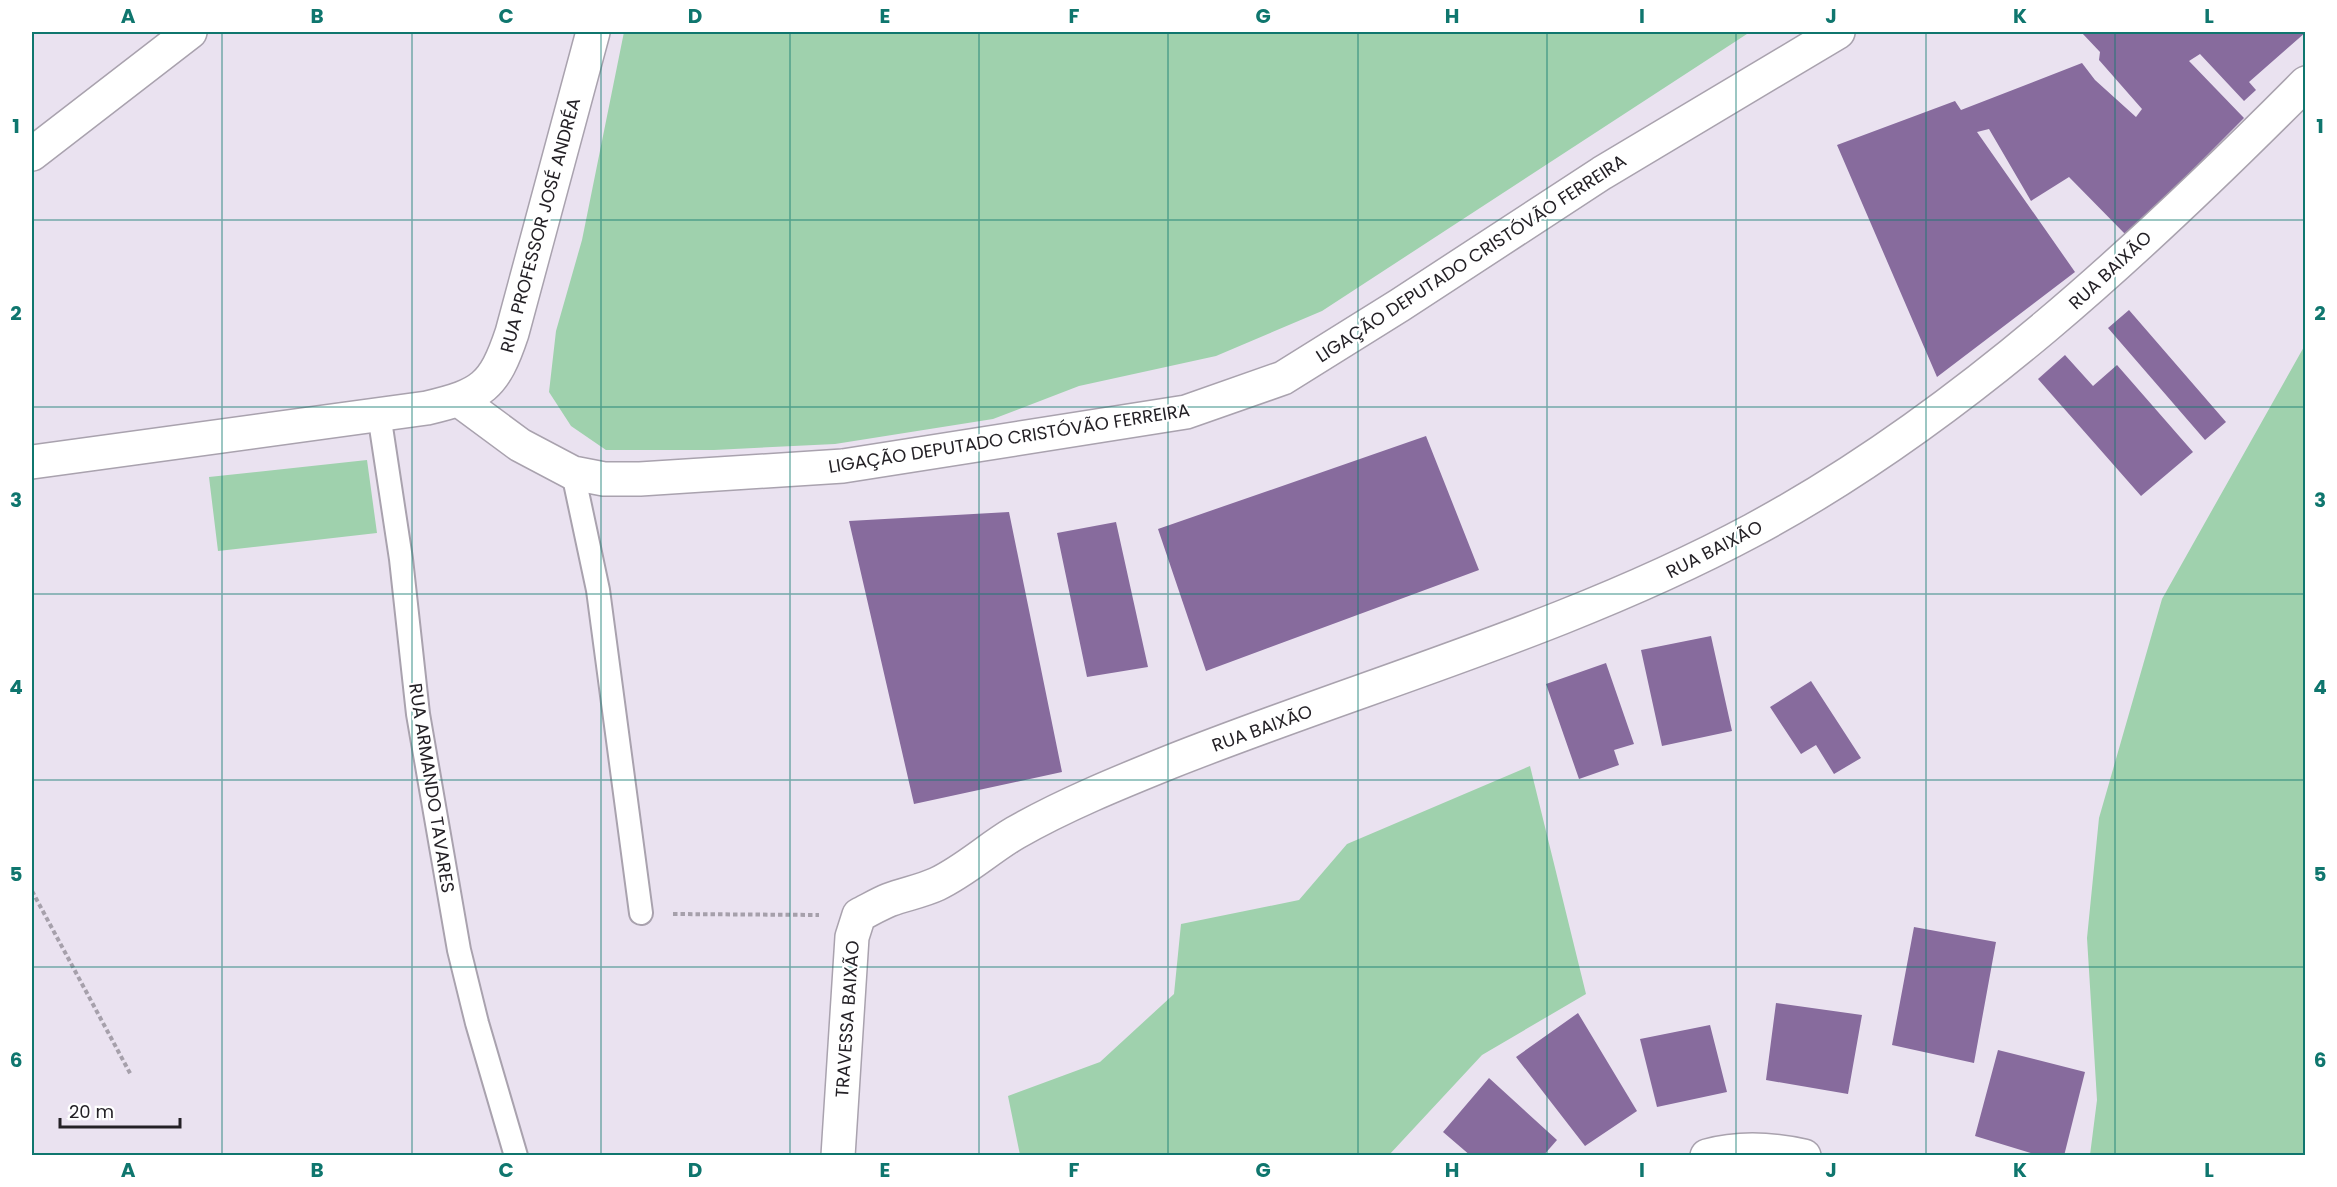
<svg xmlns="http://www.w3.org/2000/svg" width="2337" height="1187" viewBox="0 0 2337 1187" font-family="Poppins,sans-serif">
  <rect width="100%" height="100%" fill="#eae2f0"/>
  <path fill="#9fd1ad" d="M624,32H1750L1322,311L1216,356L1079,386L993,419L835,444L714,450H606L571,426L549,392L556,331L582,240Z
    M2305,345V1155H2090L2097,1100L2087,938L2099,818L2162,599Z
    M367,460L377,533L218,551L209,477Z
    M1530,766L1586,994L1482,1055L1389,1155H1020L1008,1096L1100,1062L1174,994L1181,924L1299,900L1347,844Z"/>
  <path fill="#876b9d" d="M2084,32H2306L2249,82L2256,90L2244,101L2200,54L2189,61L2244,118L2127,236L2069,177L2031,201L1989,129L1977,132L2075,272L1937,377L1837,145L1955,101L1961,110L2082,63L2095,80L2136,117L2142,109L2099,60L2100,52L2082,33Z
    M2129,310L2226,422L2205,440L2108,328Z
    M2065,355L2093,386L2117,365L2193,452L2141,496L2038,379Z
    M1426,436L1479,570L1206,671L1158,529Z
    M1009,512L1062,772L914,804L849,521Z
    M1116,522L1148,667L1087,677L1057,533Z
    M1711,636L1732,731L1662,746L1641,650Z
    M1606,663L1634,744L1614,750L1619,765L1579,779L1546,684Z
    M1811,681L1861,758L1834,774L1816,745L1801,754L1770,707Z
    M1914,927L1996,942L1974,1063L1892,1045Z
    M1776,1003L1862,1015L1848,1094L1766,1080Z
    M1578,1013L1637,1111L1585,1146L1516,1057Z
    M1710,1025L1727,1092L1657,1107L1640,1039Z
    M1998,1050L2085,1072L2064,1156H2041L1975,1136Z
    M1489,1078L1557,1140L1543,1156H1471L1443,1132Z"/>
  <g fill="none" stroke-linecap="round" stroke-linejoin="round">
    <defs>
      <path id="lane" d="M379,414L401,559L418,714L459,950L477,1023L516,1156
        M573,473L598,590L641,913"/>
      <path id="street" d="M32,154L190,32
        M459,400L520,445L573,473L604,479H640L843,466L1186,412L1283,378L1400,305L1602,173L1838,32
        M32,462L427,408C482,395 494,387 512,333L593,32
        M838,1156L852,937L859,915C869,910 879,904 889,900C905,894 922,891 937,884C966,870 988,849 1015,833C1064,805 1118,783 1170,762C1364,685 1568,629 1753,530C1959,419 2142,248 2306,83
        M1707,1156C1739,1147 1772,1149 1804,1156"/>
    </defs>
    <use href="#lane" stroke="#a9a2ae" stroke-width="26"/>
    <use href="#street" stroke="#a9a2ae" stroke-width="36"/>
    <path stroke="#a6a0ab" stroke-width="4" stroke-dasharray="4.5 3" stroke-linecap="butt" d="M32,891L131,1075
      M673,914L819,915"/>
    <use href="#lane" stroke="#fff" stroke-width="22"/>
    <use href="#street" stroke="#fff" stroke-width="33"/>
  </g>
  <path fill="none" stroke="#0f766e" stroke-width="1.5" stroke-opacity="0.55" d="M222,32V1156M412,32V1156M601,32V1156M790,32V1156M979,32V1156M1168,32V1156M1358,32V1156M1547,32V1156M1736,32V1156M1926,32V1156M2115,32V1156M32,220H2306M32,407H2306M32,594H2306M32,780H2306M32,967H2306"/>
  <g text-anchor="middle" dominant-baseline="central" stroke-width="4.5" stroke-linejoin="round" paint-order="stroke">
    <g font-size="18" fill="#242126" stroke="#fff">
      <text transform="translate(540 225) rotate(-75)">RUA PROFESSOR JOSÉ ANDRÉA</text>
      <text transform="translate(1471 258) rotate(-33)">LIGAÇÃO DEPUTADO CRISTÓVÃO FERREIRA</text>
      <text transform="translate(2110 270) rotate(-43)">RUA BAIXÃO</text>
      <text transform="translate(1009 438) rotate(-9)">LIGAÇÃO DEPUTADO CRISTÓVÃO FERREIRA</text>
      <text transform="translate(1714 549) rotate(-27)">RUA BAIXÃO</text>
      <text transform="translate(1262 728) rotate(-20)">RUA BAIXÃO</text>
      <text transform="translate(432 788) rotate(81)">RUA ARMANDO TAVARES</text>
      <text transform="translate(847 1019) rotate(-86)">TRAVESSA BAIXÃO</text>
    </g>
  </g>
  <rect width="2337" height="1187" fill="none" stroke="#ffffff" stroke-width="66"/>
  <path d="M60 1118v9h120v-9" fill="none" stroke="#242126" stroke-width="3"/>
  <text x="69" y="1118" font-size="18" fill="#242126" stroke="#ffffff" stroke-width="4.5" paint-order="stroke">20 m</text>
  <rect x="33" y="33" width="2271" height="1121" fill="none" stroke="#0f766e" stroke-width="2"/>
  <g font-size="20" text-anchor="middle" font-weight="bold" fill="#0f766e">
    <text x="128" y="23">A</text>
    <text x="317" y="23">B</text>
    <text x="506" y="23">C</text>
    <text x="695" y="23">D</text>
    <text x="885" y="23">E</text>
    <text x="1074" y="23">F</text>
    <text x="1263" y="23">G</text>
    <text x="1452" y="23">H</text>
    <text x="1642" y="23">I</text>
    <text x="1831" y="23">J</text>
    <text x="2020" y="23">K</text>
    <text x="2209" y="23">L</text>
    <text x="16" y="133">1</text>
    <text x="2320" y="133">1</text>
    <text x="16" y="320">2</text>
    <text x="2320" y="320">2</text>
    <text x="16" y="507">3</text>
    <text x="2320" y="507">3</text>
    <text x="16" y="694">4</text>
    <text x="2320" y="694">4</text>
    <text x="16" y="881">5</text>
    <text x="2320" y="881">5</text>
    <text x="16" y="1067">6</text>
    <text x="2320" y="1067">6</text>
    <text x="128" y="1177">A</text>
    <text x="317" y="1177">B</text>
    <text x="506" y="1177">C</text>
    <text x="695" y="1177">D</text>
    <text x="885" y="1177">E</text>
    <text x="1074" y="1177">F</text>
    <text x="1263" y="1177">G</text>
    <text x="1452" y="1177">H</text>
    <text x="1642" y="1177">I</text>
    <text x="1831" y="1177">J</text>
    <text x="2020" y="1177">K</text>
    <text x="2209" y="1177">L</text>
  </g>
</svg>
